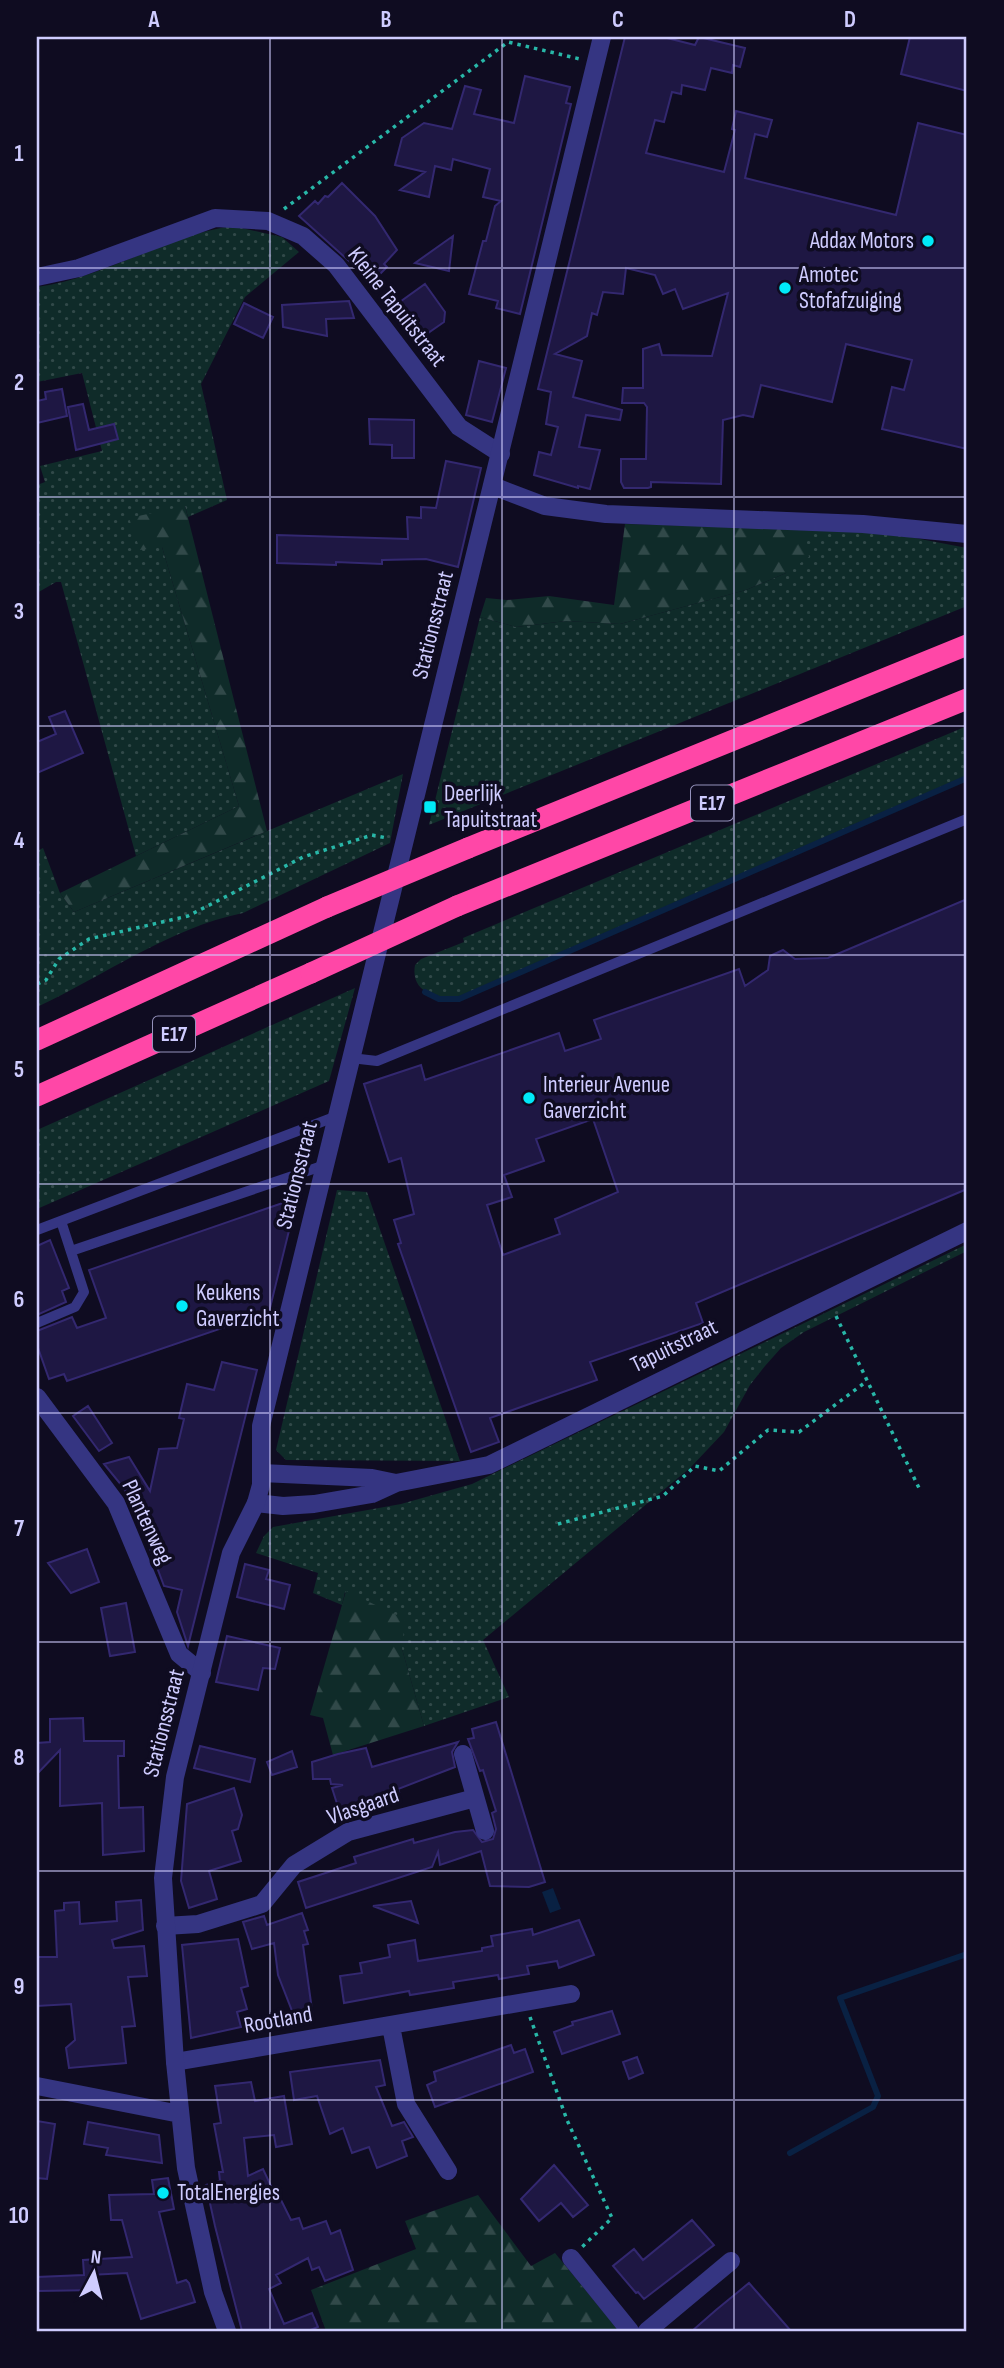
<svg xmlns="http://www.w3.org/2000/svg" width="1004" height="2368" viewBox="0 0 1004 2368" font-family="'Sofia Sans Condensed',sans-serif">
  <defs>
    <pattern id="green-dots" width="8" height="8" patternUnits="userSpaceOnUse" patternTransform="scale(1.75)"><rect width="8" height="8" fill="#0f2b29"/><path d="M2 2h.1M6 6h.1" fill="none" stroke="#314949" stroke-width="1.8" stroke-linecap="round"/></pattern>
    <pattern id="forest-firs" width="22" height="20" patternUnits="userSpaceOnUse" patternTransform="scale(1.75)"><rect width="22" height="20" fill="#0f2b29"/><path d="M5 1l3.5 6h-7zM16 11l3.5 6h-7z" fill="#314949"/></pattern>
  </defs>
  <rect width="100%" height="100%" fill="#0f0c21"/>
  <path fill="url(#green-dots)" d="M232,226L282,237L299,252L245,297L201,384L227,500L188,517L185,506L162,547L239,806L136,856L61,582H56L37,593V485L45,482L40,466L102,451L82,373L37,382V287C105,278 164,236 232,226Z
    M805,529L889,533L967,548V606L429,825L480,617L516,627L566,621L620,624L746,590L786,573Z
    M967,726V778L459,999C438,999 410,993 415,965L421,959L464,942L463,938Z
    M403,774L390,843L243,913C169,928 104,976 37,1007V851L43,848L60,893L74,912Z
    M355,988L329,1081L37,1209V1130Z
    M337,1190L367,1192L460,1461L286,1460L276,1450Z
    M967,1244V1251L804,1332L781,1348L765,1366L750,1385L724,1432L690,1468L483,1640L509,1697L424,1726L402,1649L345,1592L342,1605L313,1593L318,1573L256,1553L264,1536L273,1527L401,1504L472,1484Z"/>
  <path fill="url(#forest-firs)" d="M185,506L267,831L74,912L60,893L239,806L162,547L140,550L129,518Z
    M625,524L805,529L809,557L786,573L746,590L620,624L566,621L516,627L480,617L486,598L507,600L549,596L614,605Z
    M346,1591L405,1619L402,1649L424,1726L333,1755L323,1718L310,1715Z
    M478,2195L531,2266L555,2253L619,2331H326L311,2290L416,2249L405,2221Z"/>
  <path fill="#092143" d="M553,1888L561,1909L550,1913L542,1892Z"/>
  <g fill="none" stroke-linecap="round" stroke-linejoin="round">
    <path stroke="#092143" stroke-width="6" d="M425,992L439,999H459L967,778
      M790,2153L873,2107L878,2096L840,1998L967,1954"/>
  </g>
  <path fill="#1e1743" stroke="#332870" stroke-width="2" fill-rule="evenodd" d="M625,37H663L695,45L699,37L745,48L740,67L733,65L732,73L711,68L705,90L682,85L681,94L672,92L664,122L655,120L646,153L724,172L735,130L732,129L736,111L772,120L767,137L755,134L745,178L896,215L918,123L967,135V449L882,429L892,387L904,390L912,360L846,344L832,402L761,385L753,417L743,415L723,420L721,484L651,482V487L648,488H624L621,482V459H646L647,407L644,403H622L623,388H643V349L659,344L662,355L712,356L728,293L683,309L675,289L663,294L655,275L626,268L623,294L603,292L597,315L592,313L587,336L555,354L582,361L573,397L622,410L620,420L586,415L579,447L600,450L590,489L578,486V488L534,475L539,452L551,455L558,427L546,424L551,392L538,389Z
    M910,37H967V91L901,74Z
    M525,76L570,87L566,103L571,104L520,314L496,308L498,301L469,294L483,241H486L495,206L501,201L483,197L490,169L453,159L451,170L435,166L429,197L400,190L425,172L395,165L402,138L424,123L452,129L465,86L481,90L474,114L514,123Z
    M342,183L375,216L397,250L384,264L387,267L375,279H369L299,216L315,201L318,204L325,196L328,197Z
    M453,236L449,271L415,263Z
    M425,284L445,312L444,322L418,340L397,304Z
    M349,301L354,318L326,319L327,336L283,327L282,305Z
    M244,303L273,317L263,338L234,324Z
    M479,361L506,368L492,422L466,415Z
    M62,389L67,416L37,423V401L46,399L45,392Z
    M83,404L89,430L114,424L118,439L76,450L68,407Z
    M369,419L414,420V458H392V445L370,444Z
    M446,461L481,468L458,567L426,559L382,560V564L336,562V565L277,563V535L408,539L407,517L421,518V507L436,508Z
    M65,711L83,753L37,773V742L56,734L49,717Z
    M967,899V1189L696,1303L703,1323L590,1362L597,1380L490,1418L499,1442L471,1452L398,1244L401,1243L394,1220L414,1214L401,1158L389,1162L364,1084L421,1065L425,1080L559,1033L565,1051L601,1039L594,1020L739,969L745,986L768,970L770,956L783,950L795,959L828,958ZM593,1119L618,1192L555,1219L560,1234L503,1255L487,1205L512,1197L504,1175L544,1161L536,1139Z
    M297,1198L269,1312L67,1381L64,1374L49,1379L37,1345V1331L72,1317L77,1328L106,1318L89,1270Z
    M50,1240L69,1288L62,1291L66,1302L37,1315V1246Z
    M222,1362L257,1370L188,1646L177,1612L182,1590L164,1586L149,1546V1510L138,1516L123,1487L104,1464L129,1457L150,1491L159,1449L177,1448L184,1419L179,1418L187,1384L214,1390Z
    M88,1406L112,1443L99,1451L73,1416Z
    M87,1549L99,1582L71,1593L48,1563Z
    M245,1564L269,1570L266,1579L290,1585L284,1609L237,1597Z
    M126,1603L135,1652L110,1656L101,1608Z
    M227,1636L280,1648L275,1669L263,1668L258,1690L216,1682Z
    M83,1718L84,1741H124V1756H118L119,1808L143,1807L144,1851L103,1855L102,1803L60,1806V1750L37,1774V1743L50,1742V1719Z
    M496,1722L545,1882L529,1887L490,1886L481,1851L440,1865L438,1852L432,1867L306,1908L298,1882L356,1863L354,1857L413,1839L414,1843L455,1832L473,1830L482,1842L493,1839L496,1829L492,1813L496,1811L483,1770L480,1771L468,1739L474,1738L472,1729Z
    M458,1742L452,1752L455,1767L398,1789L399,1792L339,1810L332,1788L343,1785L331,1784L330,1779H313L312,1762L338,1754L366,1748L372,1767Z
    M200,1746L255,1759L250,1782L194,1768Z
    M292,1751L297,1767L272,1775L267,1762Z
    M234,1788L242,1815L238,1829L232,1831L241,1861L209,1871L217,1899L189,1908L181,1881L187,1804Z
    M141,1900L143,1930L112,1940L114,1948L144,1946L147,1976L128,1977L135,2026L122,2027L126,2063L69,2068L66,2048L75,2040L71,2004L37,2006V1957H57L55,1911L64,1910V1903L79,1902L80,1924L117,1921L116,1902Z
    M411,1901L418,1923L373,1906Z
    M302,1913L308,1930L304,1931L308,1944L303,1945L313,2017L296,2021L278,1975L274,1943L252,1949L243,1922L264,1916L267,1925Z
    M579,1920L594,1955L580,1960L559,1968L557,1961L527,1966L529,1974L499,1979L498,1975L453,1982L454,1988L410,1995L409,1991L344,2003L340,1976L362,1973L360,1963L390,1957L388,1945L415,1940L418,1961L482,1951V1948L493,1946L491,1936L532,1929L533,1935Z
    M238,1939L248,1986L241,1988L247,2009L237,2012L241,2027L191,2038L182,1945Z
    M612,2011L620,2034L562,2054L554,2032L573,2025L572,2022Z
    M511,2045L514,2053L525,2049L533,2072L435,2107L427,2085L436,2081L434,2072Z
    M637,2057L643,2073L629,2079L623,2062Z
    M380,2060L385,2085L376,2087L392,2126L404,2122L413,2137L402,2141L407,2156L377,2168L369,2147L352,2153L343,2128L330,2134L317,2096L294,2100L290,2072Z
    M251,2082L255,2101L284,2096L292,2144L276,2147L274,2135L244,2138L248,2176L263,2169L278,2201L281,2200L291,2220L299,2218L303,2229L326,2221L331,2234L340,2230L353,2270L325,2281L319,2267L312,2270L308,2258L276,2275L281,2283L269,2289L284,2324L312,2313L318,2327L308,2331H242L215,2226L206,2185L220,2181L219,2172H223L214,2124L221,2123L215,2086Z
    M37,2121L55,2124L47,2179L37,2178Z
    M88,2122L159,2135L162,2163L106,2155L108,2148L84,2144Z
    M554,2165L588,2205L573,2217L561,2203L539,2221L521,2199Z
    M168,2178L174,2209L159,2212L177,2283L186,2280L189,2283L195,2302L141,2319L127,2273L89,2275H97L98,2290L37,2291V2277L84,2275L83,2260L132,2257L122,2220H111L109,2195L154,2194L152,2180Z
    M692,2220L714,2245L644,2299L638,2292L636,2293L613,2266L634,2249L643,2260Z
    M749,2283L791,2331H692L716,2310Z"/>
  <g fill="none" stroke-linecap="round" stroke-linejoin="round">
    <path stroke="#28b7a8" stroke-width="3.5" stroke-dasharray="3.5 5" stroke-linecap="butt" d="M284,209L508,42L580,59
      M37,984L46,980L59,959L89,939L188,916L303,857L372,835L387,838
      M836,1316L919,1488
      M558,1524L663,1496L695,1466L719,1471L768,1430L799,1432L867,1381
      M530,2017L567,2120L612,2218L582,2247"/>
    <path stroke="#353582" stroke-width="10" d="M351,1058L377,1061L967,819
      M37,1230L337,1116
      M71,1251L325,1165
      M37,1323L75,1307L84,1292L61,1221"/>
    <path stroke="#353582" stroke-width="18" d="M37,277L79,268L215,218L268,221L303,236L336,265L459,427L501,454
      M493,486L545,506L606,514L863,524L967,534
      M37,1397L116,1503L179,1654L202,1673
      M261,1473L372,1478L396,1483
      M256,1503L283,1506L314,1504L372,1494L396,1483L489,1465L967,1231
      M463,1754L485,1831
      M165,1926L198,1924L262,1904L294,1865L348,1832L475,1798
      M391,2026L406,2104L448,2171
      M175,2062L571,1994
      M571,2258L630,2331
      M647,2331L731,2261"/>
    <path stroke="#353582" stroke-width="18" d="M37,2086L180,2114
      M227,2331L213,2292L186,2168L175,2062L163,1878L175,1777L231,1553L256,1503L261,1485V1426L602,37"/>
    <path stroke="#ff47a7" stroke-width="21" d="M468,848L967,645
      M457,906L967,699
      M37,1040L327,907
      M37,1096L311,973"/>
    <path stroke="#ff47a7" stroke-width="21" d="M327,907L468,848
      M311,973L457,906"/>
  </g>
  <path fill="none" stroke="#cfccff" stroke-width="2" stroke-opacity="0.55" d="M270,37V2331M502,37V2331M734,37V2331M37,268H967M37,497H967M37,726H967M37,955H967M37,1184H967M37,1413H967M37,1642H967M37,1871H967M37,2100H967"/>
  <g fill="#00e9f7" stroke="#0f0c21" stroke-width="2.5">
    <circle cx="928" cy="241" r="7"/>
    <circle cx="785" cy="288" r="7"/>
    <rect x="423" y="800" width="14" height="14" rx="3.5"/>
    <circle cx="529" cy="1098" r="7"/>
    <circle cx="182" cy="1306" r="7"/>
    <circle cx="163" cy="2193" r="7"/>
  </g>
  <g text-anchor="middle" dominant-baseline="central" stroke-width="7" stroke-linejoin="round" paint-order="stroke">
    <g fill="#0f0c21" stroke="#9592bc" stroke-width="2">
      <rect x="691" y="785.5" width="42" height="35" rx="5"/>
      <rect x="153" y="1016.5" width="42" height="35" rx="5"/>
    </g>
    <g font-size="21" font-weight="bold" fill="#cfccff">
      <text x="712" y="803">E17</text>
      <text x="174" y="1034">E17</text>
    </g>
    <g font-size="23" fill="#cfccff" stroke="#0f0c21" text-anchor="start">
      <text x="914" y="241" text-anchor="end">Addax Motors</text>
      <text x="799" y="275">Amotec<tspan x="799" dy="26">Stofafzuiging</tspan></text>
      <text x="444" y="794">Deerlijk<tspan x="444" dy="26">Tapuitstraat</tspan></text>
      <text x="543" y="1085">Interieur Avenue<tspan x="543" dy="26">Gaverzicht</tspan></text>
      <text x="196" y="1293">Keukens<tspan x="196" dy="26">Gaverzicht</tspan></text>
      <text x="177" y="2193">TotalEnergies</text>
    </g>
    <g font-size="23" fill="#cfccff" stroke="#0f0c21">
      <text transform="translate(397 307) rotate(52)">Kleine Tapuitstraat</text>
      <text transform="translate(433 625) rotate(-76)">Stationsstraat</text>
      <text transform="translate(297 1175) rotate(-76)">Stationsstraat</text>
      <text transform="translate(674 1346) rotate(-26)">Tapuitstraat</text>
      <text transform="translate(147 1522) rotate(65)">Plantenweg</text>
      <text transform="translate(164 1723) rotate(-76)">Stationsstraat</text>
      <text transform="translate(363 1806) rotate(-19)">Vlasgaard</text>
      <text transform="translate(278 2020) rotate(-10)">Rootland</text>
    </g>
  </g>
  <rect width="1004" height="2368" fill="none" stroke="#0f0c21" stroke-width="77"/>
  <g transform="translate(94 2273) rotate(7)" stroke="#0f0c21" stroke-width="5" paint-order="stroke">
  <path d="M0-5L12 26L0 18L-12 26Z" fill="#cfccff"/>
  <text y="-10" font-size="19" font-weight="bold" text-anchor="middle" fill="#cfccff">N</text>
  </g>
  <rect x="38" y="38" width="927" height="2292" fill="none" stroke="#cfccff" stroke-width="2.5"/>
  <g font-size="23" text-anchor="middle" font-weight="bold" fill="#cfccff">
    <text x="154" y="27">A</text>
    <text x="386" y="27">B</text>
    <text x="618" y="27">C</text>
    <text x="850" y="27">D</text>
    <text x="19" y="161">1</text>
    <text x="19" y="390">2</text>
    <text x="19" y="619">3</text>
    <text x="19" y="848">4</text>
    <text x="19" y="1077">5</text>
    <text x="19" y="1307">6</text>
    <text x="19" y="1536">7</text>
    <text x="19" y="1765">8</text>
    <text x="19" y="1994">9</text>
    <text x="19" y="2223">10</text>
  </g>
</svg>
